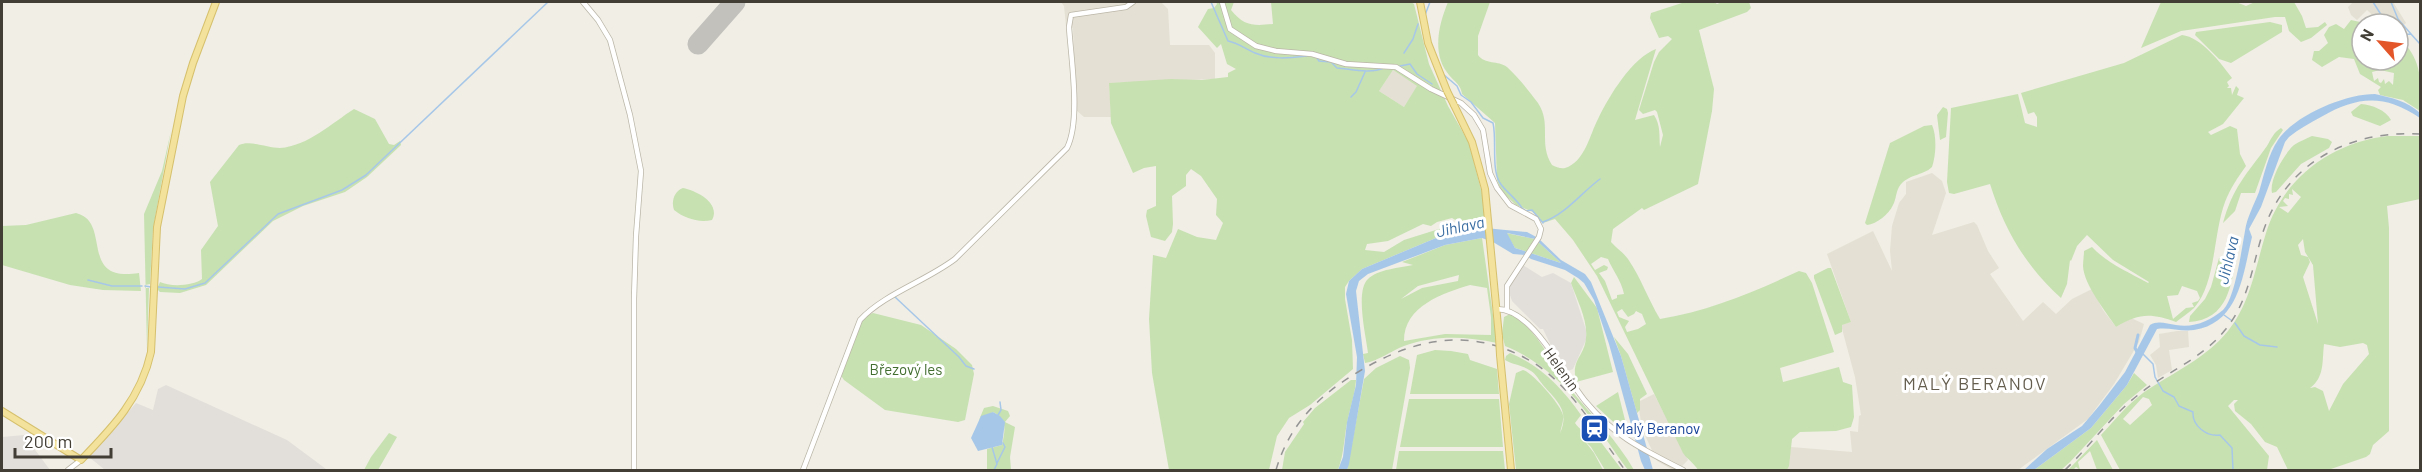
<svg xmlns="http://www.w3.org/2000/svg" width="2422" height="472" viewBox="0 0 2422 472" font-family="Barlow,sans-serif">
  <rect width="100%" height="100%" fill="#f0eee5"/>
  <path fill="#e4e0d3" d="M1061,2H1161L1168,9L1170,45H1209L1215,53V79L1109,83L1111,117H1084L1076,110L1073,28L1066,26L1064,6Z
    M2353,2H2393L2406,23L2398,31V24H2382L2367,10L2357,20L2351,15L2348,7Z
    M1393,70L1418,86L1404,107L1379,91Z
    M1932,173L1942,181L1946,193L1932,235L1974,222L1977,225L1988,251L1999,268L1990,274L2023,321L2043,302L2056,314L2072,299L2092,289L2103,310L2116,327L2131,318L2144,324L2139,342L2114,384L2088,419L2018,470H1787L1791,447L1852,452L1850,431L1858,432L1859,416L1861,415L1855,377L1841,325L1851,322L1827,254L1873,231L1892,271L1890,251L1892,226L1899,203L1906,194V182Z
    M2177,331H2188L2189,347L2169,350L2172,370L2158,378L2156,365L2150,355L2160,347L2159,334Z
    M1654,394L1688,460L1678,470H1673L1657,461L1642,429L1638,402Z"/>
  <path fill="#e2dfda" d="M1523,265L1542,277L1553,273L1571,283L1586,330V340L1573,369L1568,371L1558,360L1543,329H1540L1512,301L1508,289Z
    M166,385L287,440L326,469L105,470L89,457L136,403L153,410L158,389Z
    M24,435L50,470H2V437Z"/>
  <path fill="#c7e1b1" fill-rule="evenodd" d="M1216,2H1234L1231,10C1244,26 1253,26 1273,24L1271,2H1411L1414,4L1429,64L1448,106L1469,143L1485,205V228L1436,238L1362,269L1349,281L1345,287V299L1352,340L1353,369L1310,405L1289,418L1277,436L1269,470H1169L1152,373L1149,319L1153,255L1166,258L1178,229L1197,237L1216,240L1223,223L1216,215L1217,199L1201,176L1191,169L1186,175V186L1172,196L1173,224L1172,232L1165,241L1151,237L1146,216L1147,210L1156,206V166L1144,168L1133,173L1111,123L1109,83L1171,79L1202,80L1228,77V73L1236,69L1227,64L1221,44L1217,48L1198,27L1208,9L1214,8L1217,4ZM1393,70L1417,86L1404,107L1379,91ZM1452,218L1457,221L1454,226L1439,229L1404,240L1384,252L1365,250L1367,244L1388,241L1423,224L1431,226L1437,222Z
    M1448,2H1490L1478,36V55C1485,65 1498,60 1507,67C1518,77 1529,91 1538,103C1552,124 1538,143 1552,165C1556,167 1561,169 1565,168C1585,162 1590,134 1598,119C1609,96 1632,58 1656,49L1635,120L1654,115C1661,126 1659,136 1660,147L1663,135L1657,112L1655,110L1643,114L1639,110L1654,62L1659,52L1672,39L1668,36L1659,38L1650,18L1651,13L1685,2H1714L1717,4L1722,2H1749L1751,8L1747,12L1699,30L1714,89L1712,111L1698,184L1644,210L1642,208L1613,229L1611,242C1616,248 1623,252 1628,259C1641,278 1648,299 1660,319C1709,311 1754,292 1799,271L1806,273L1812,283L1834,352L1780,368L1783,382L1839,367L1843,382L1852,385L1854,417L1851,427L1836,431L1800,432L1792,439L1789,466L1787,470H1698C1694,463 1688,460 1683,453L1597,276L1573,240L1555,219L1543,223L1533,212L1516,205L1501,191L1497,180L1495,123L1462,94C1461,85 1455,82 1449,75C1431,54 1439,24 1448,2ZM1601,257L1608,259C1613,271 1621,280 1624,294L1617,295V298L1612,300L1605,281L1599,273L1607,270L1608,267L1604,265L1595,270L1591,264ZM1622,309L1628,317L1634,314L1636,311L1642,314L1646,324L1638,329L1627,332L1625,327L1629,321L1619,317L1617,312Z
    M2161,2H2236L2246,6L2255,2H2294L2302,16L2306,28L2318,27L2325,22L2327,25L2311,38L2301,42L2289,31L2285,17H2275L2181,31L2141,48Z
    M2351,20L2360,22L2361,26L2362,60H2398V36C2422,60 2421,76 2420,111L2403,100L2380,95L2378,90L2381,87L2360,74L2354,59L2339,57L2322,67L2312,60L2314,51H2319L2328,43L2324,35L2329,27L2336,24L2344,29ZM2380,70L2394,73L2393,85L2389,81L2385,84L2384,79L2381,83L2379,82L2378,78L2374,81L2372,72Z
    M2270,22L2282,25V32L2231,63L2219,59L2195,35L2196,32Z
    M2182,35C2201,37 2221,63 2232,78L2227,82L2229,86L2227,88H2231L2232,95L2236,86L2239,89L2237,95L2244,98L2223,124L2208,132L2211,135L2230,126L2237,129L2240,154L2246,166C2238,177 2230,189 2225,202C2213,234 2216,284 2194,308C2189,313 2182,317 2176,322C2151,313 2139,313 2116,327C2106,312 2084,285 2083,266C2083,261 2084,256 2084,251L2092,247C2107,263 2128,272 2148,283L2149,282L2113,260L2087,235L2077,246L2071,261L2070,260L2067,284L2061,298C2025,265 2005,231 1990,184L1954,194L1949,193L1947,182L1951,108L2018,94L2025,123L2037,127V117L2034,112L2028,114L2021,93L2124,63ZM2182,286L2197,291L2200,298L2198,301L2192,303L2194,307L2186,308L2173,319L2167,296L2178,295Z
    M2361,104C2372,105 2386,110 2391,120L2380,126L2353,116L2351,112Z
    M1943,107L1947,109L1948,113L1946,137L1940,140L1937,115Z
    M354,109L375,119L389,144L394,145L400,141L401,145L367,177L345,192L303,206L273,221L206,285L180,293L160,292L157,289L160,282C170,287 193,286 202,279L201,250L218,226L210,182L239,145C251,140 267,148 280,148C308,146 332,123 354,109Z
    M1932,125C1937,136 1936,156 1932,167C1923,176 1907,174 1899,187C1896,192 1896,200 1893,205C1889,214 1877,224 1867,225L1865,223L1890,143L1924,126Z
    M2281,128L2283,130L2271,148L2255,193H2241L2235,211L2223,223C2233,187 2246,175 2267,146C2271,139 2274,132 2281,128Z
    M171,131L153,229L150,284L145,285V288H149L147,349L144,214L162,171Z
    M2312,136L2328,139L2332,142L2329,148L2301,164L2276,192L2272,193C2269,180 2284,154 2294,145C2300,141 2306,139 2312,136Z
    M2387,136H2420V199L2387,206L2389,228V431L2373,445L2370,454L2366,457L2328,470H2288L2277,447L2265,442L2251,424L2235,411L2234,404L2238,400H2234L2228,406L2269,456L2267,470H2120L2101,435C2114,421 2127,405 2143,393C2172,373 2205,359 2228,331C2251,302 2255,268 2266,233C2283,178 2331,143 2387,136ZM2292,189L2301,197L2288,213L2279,207L2288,206L2283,201L2285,198L2289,199V194L2293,195ZM2303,239L2305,252L2313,265L2318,324L2303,277L2310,262L2308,257L2301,255L2298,245ZM2363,343L2367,345L2369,354L2343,384L2329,411L2323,391L2315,387L2310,388C2325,377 2322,361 2324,344L2340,347ZM2143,397L2149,399L2152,405L2130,425L2123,419Z
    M683,188C697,191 721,203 712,220C698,223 684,218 674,210C671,202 674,191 683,188Z
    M76,213C113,222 77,283 139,273L141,291L103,290L70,285L2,265V226L26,225Z
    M1506,233L1535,239L1561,263L1515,248Z
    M1482,238L1497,343C1465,336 1434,335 1404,346C1391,351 1378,361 1365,363L1363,354L1368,353C1366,336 1355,291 1368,279C1378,269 1400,268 1413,265L1402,262L1445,245ZM1459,275L1458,281L1422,288L1401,299L1418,286ZM1470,285L1487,288L1491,317V335L1445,334L1404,341C1404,306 1443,293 1470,285Z
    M2227,245L2236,247L2237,250C2232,281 2230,320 2189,322L2190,316L2205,299L2211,287L2219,258H2224Z
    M1828,268H1831L1851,322L1842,325V332L1835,335L1814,278V275Z
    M1574,277L1597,308L1613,372L1576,382C1571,358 1584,358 1586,338C1588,320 1577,300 1571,283Z
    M873,313L921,325L956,349L972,365L974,374L965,420L958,422L885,410L844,380L840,374C846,359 856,317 873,313Z
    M1510,314C1538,329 1552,365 1571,390C1593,417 1617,440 1634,470H1628C1592,421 1564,370 1505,346L1502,334L1504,317Z
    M1614,337L1628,354L1647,394L1640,399V410L1637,413L1621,356Z
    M1435,350L1451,351L1468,354L1470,360L1497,369L1499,394H1410L1417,355Z
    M1510,353C1541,366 1562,388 1581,415L1575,423C1579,430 1586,431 1591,438L1597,437L1622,470H1605L1591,447L1584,440L1594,453L1603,470H1521L1520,469L1516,470L1509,404L1516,373L1523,370C1532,372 1561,405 1563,415C1564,421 1561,428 1560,433C1570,411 1557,401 1543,385C1539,380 1536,374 1531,371C1523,365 1513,365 1505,360L1506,356Z
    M1400,356L1409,360L1410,368L1392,470H1347L1364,379L1376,368Z
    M2134,373L2147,385L2124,404L2070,462L2061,470H2034L2091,428L2127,385Z
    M1351,380H1356C1355,395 1350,408 1347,423C1344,439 1344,454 1338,470H1282L1285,452L1304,424L1303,422L1315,408Z
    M1618,392L1627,428L1622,430L1596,406Z
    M1409,399H1499L1503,447H1400Z
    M993,406L1008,411L1010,416L1005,422L1015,427L1010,457L1011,470H987V449L1002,445C1005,430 1008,420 993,412L979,420L984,408Z
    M389,433L397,437L378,470H364L371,457Z
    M2097,440L2113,470H2097L2090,451L2078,462L2080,470L2076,467L2073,470H2068Z
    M1399,451H1503L1505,470H1396Z"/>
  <path fill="#a7c7e8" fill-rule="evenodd" d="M2375,94C2392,98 2407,101 2420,113V118C2384,94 2358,96 2321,117C2310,123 2299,129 2289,137L2285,142L2261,207L2249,229L2252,237C2243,273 2240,323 2194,330C2181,332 2169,327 2157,329L2127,385L2091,428L2034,470H2024L2047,449L2082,426L2099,406L2125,372L2150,325C2158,320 2167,324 2176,325C2194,328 2210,321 2223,310C2235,299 2242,247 2245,231C2247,217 2254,205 2259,192C2264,175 2268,155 2278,140C2295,115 2345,94 2375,94Z
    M1485,228L1527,232L1538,238L1561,260L1585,274L1591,282L1621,356L1653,470H1645L1641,461L1609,344L1594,300L1584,283L1578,278L1565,270L1531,259L1525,255L1513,254L1493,242L1482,238L1445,245L1368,274L1359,281L1356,291L1365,371L1349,464L1347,470H1338L1343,457L1347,422L1356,385L1357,357L1346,294L1349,281L1362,269L1436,238ZM1507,233L1535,239L1561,263L1515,248Z
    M993,412L1000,416L1005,422L1002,445L978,451L971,438L981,416Z"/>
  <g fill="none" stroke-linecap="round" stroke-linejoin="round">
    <path stroke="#a7c7e8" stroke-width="1.5" d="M1211,2L1228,41C1238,43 1246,49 1255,53C1271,60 1290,58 1307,56
      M2373,2L2387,24
      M2391,2L2398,19L2411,34
      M1425,15L1430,2
      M2401,35L2411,34L2420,44
      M1404,53L1413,39L1418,24
      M1317,58L1319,61L1331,62L1337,68C1351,69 1370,74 1384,68
      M1400,66L1410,64L1417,74L1432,84
      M1443,74L1457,86L1461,95L1471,102L1483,118L1493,123C1497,140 1491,169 1500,183C1506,192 1516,198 1522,208L1526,211L1532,210L1543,223
      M1351,97L1356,92L1365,72
      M1543,222C1566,214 1581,193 1600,179
      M88,280L112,286H142
      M145,286L151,287
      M158,287L185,289L205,283L278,214L342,190L366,175L548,2
      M895,297L959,357L966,366L974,369
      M2224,315L2231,320
      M2235,323L2244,336L2260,345L2277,347
      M2143,354L2153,364L2155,377L2163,391L2174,397L2179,406L2193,412C2192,426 2207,437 2220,435L2232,448L2233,470
      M998,415L1001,410L1000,402
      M992,447L997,464L994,470
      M997,463L1005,447L1003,443"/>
    <path stroke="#a7c7e8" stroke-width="3" d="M2138,354L2135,348L2138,335"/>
    <path stroke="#c2c1bc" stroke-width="21" d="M698,44L735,2"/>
    <defs>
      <path id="minor" d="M583,2L598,20L610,40L630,115L641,171L636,236L634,299V470
        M1222,2L1230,29L1256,46L1276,51L1312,54L1346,64L1396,67L1431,89L1461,103L1474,115L1483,130L1490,173L1497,188L1510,205L1536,219L1541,229L1539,237L1507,286V310
        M1496,309C1533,308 1564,376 1586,402C1615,437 1644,450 1683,470
        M68,470L81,460
        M803,470L860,320C884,294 926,281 955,259L1067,148C1081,120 1071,59 1069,27L1071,15L1126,7L1133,2"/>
      <path id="major" d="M1420,2L1428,43L1447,91
        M1454,105L1472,142L1485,189L1499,337
        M1500,355L1511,470
        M2,411L81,460C113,427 141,398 151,352L157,227L183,96L193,63L216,2"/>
    </defs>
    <use href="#minor" stroke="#bbb6a8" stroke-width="6"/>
    <use href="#major" stroke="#d6c06d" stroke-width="8"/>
    <use href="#minor" stroke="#fff" stroke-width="4.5"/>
    <use href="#major" stroke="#f3e29b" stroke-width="6"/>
    <path stroke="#949494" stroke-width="1.5" stroke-dasharray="8 8" stroke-linecap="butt" d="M1276,470C1289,425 1319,395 1358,372C1416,337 1473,326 1534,363C1573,388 1598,434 1625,470
      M2065,470C2090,446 2110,417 2138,395C2166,372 2202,359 2225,330C2249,301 2252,266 2263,232C2286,162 2350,130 2420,134"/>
    <defs>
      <path id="major-bridge" d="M1447,91L1454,105
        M1499,337L1500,355"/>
    </defs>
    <use href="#major-bridge" stroke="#d6c06d" stroke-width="8" stroke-linecap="butt"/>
    <use href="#major-bridge" stroke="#f3e29b" stroke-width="6"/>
  </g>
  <defs>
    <symbol id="station-square" viewBox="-11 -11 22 22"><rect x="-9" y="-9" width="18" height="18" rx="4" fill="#1a4fb4" stroke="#fff"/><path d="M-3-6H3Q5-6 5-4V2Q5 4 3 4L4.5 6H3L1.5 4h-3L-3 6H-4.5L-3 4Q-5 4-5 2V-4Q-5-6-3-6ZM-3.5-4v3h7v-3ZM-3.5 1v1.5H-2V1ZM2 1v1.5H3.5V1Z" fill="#fff"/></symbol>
  </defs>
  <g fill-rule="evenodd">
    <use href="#station-square" x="1578" y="412" width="33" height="33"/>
  </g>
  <g text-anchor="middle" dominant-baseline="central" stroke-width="6" stroke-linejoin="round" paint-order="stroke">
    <g font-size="15" fill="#416d2f" stroke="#fff">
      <text x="906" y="369">Březový les</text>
    </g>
    <g font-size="15" fill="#423e35" stroke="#fff">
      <text transform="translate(1562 369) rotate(54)">Helenín</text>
    </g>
    <g font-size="15" fill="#164399" stroke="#fff" text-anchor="start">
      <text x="1615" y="428">Malý Beranov</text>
    </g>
    <g font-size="16" font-style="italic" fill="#3a6da2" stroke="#fff">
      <text transform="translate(1460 226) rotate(-12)">Jihlava</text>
      <text transform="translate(2227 260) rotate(-77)">Jihlava</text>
    </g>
    <g font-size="18" letter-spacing="1.5" fill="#645d4e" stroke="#fff">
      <text x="1975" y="383">MALÝ BERANOV</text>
    </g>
  </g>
  <rect width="2422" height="472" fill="none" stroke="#423e35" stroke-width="6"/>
  <g transform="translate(2380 42) rotate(298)"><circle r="28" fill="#ffffff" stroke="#b3b2ae" stroke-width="1.5"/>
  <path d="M0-4.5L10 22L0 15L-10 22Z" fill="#e35629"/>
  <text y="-9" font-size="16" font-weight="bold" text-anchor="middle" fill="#423e35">N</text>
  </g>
  <path d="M15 448v9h96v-9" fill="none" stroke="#423e35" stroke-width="3"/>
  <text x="24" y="448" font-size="18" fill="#423e35" stroke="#ffffff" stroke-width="4.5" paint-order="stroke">200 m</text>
</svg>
